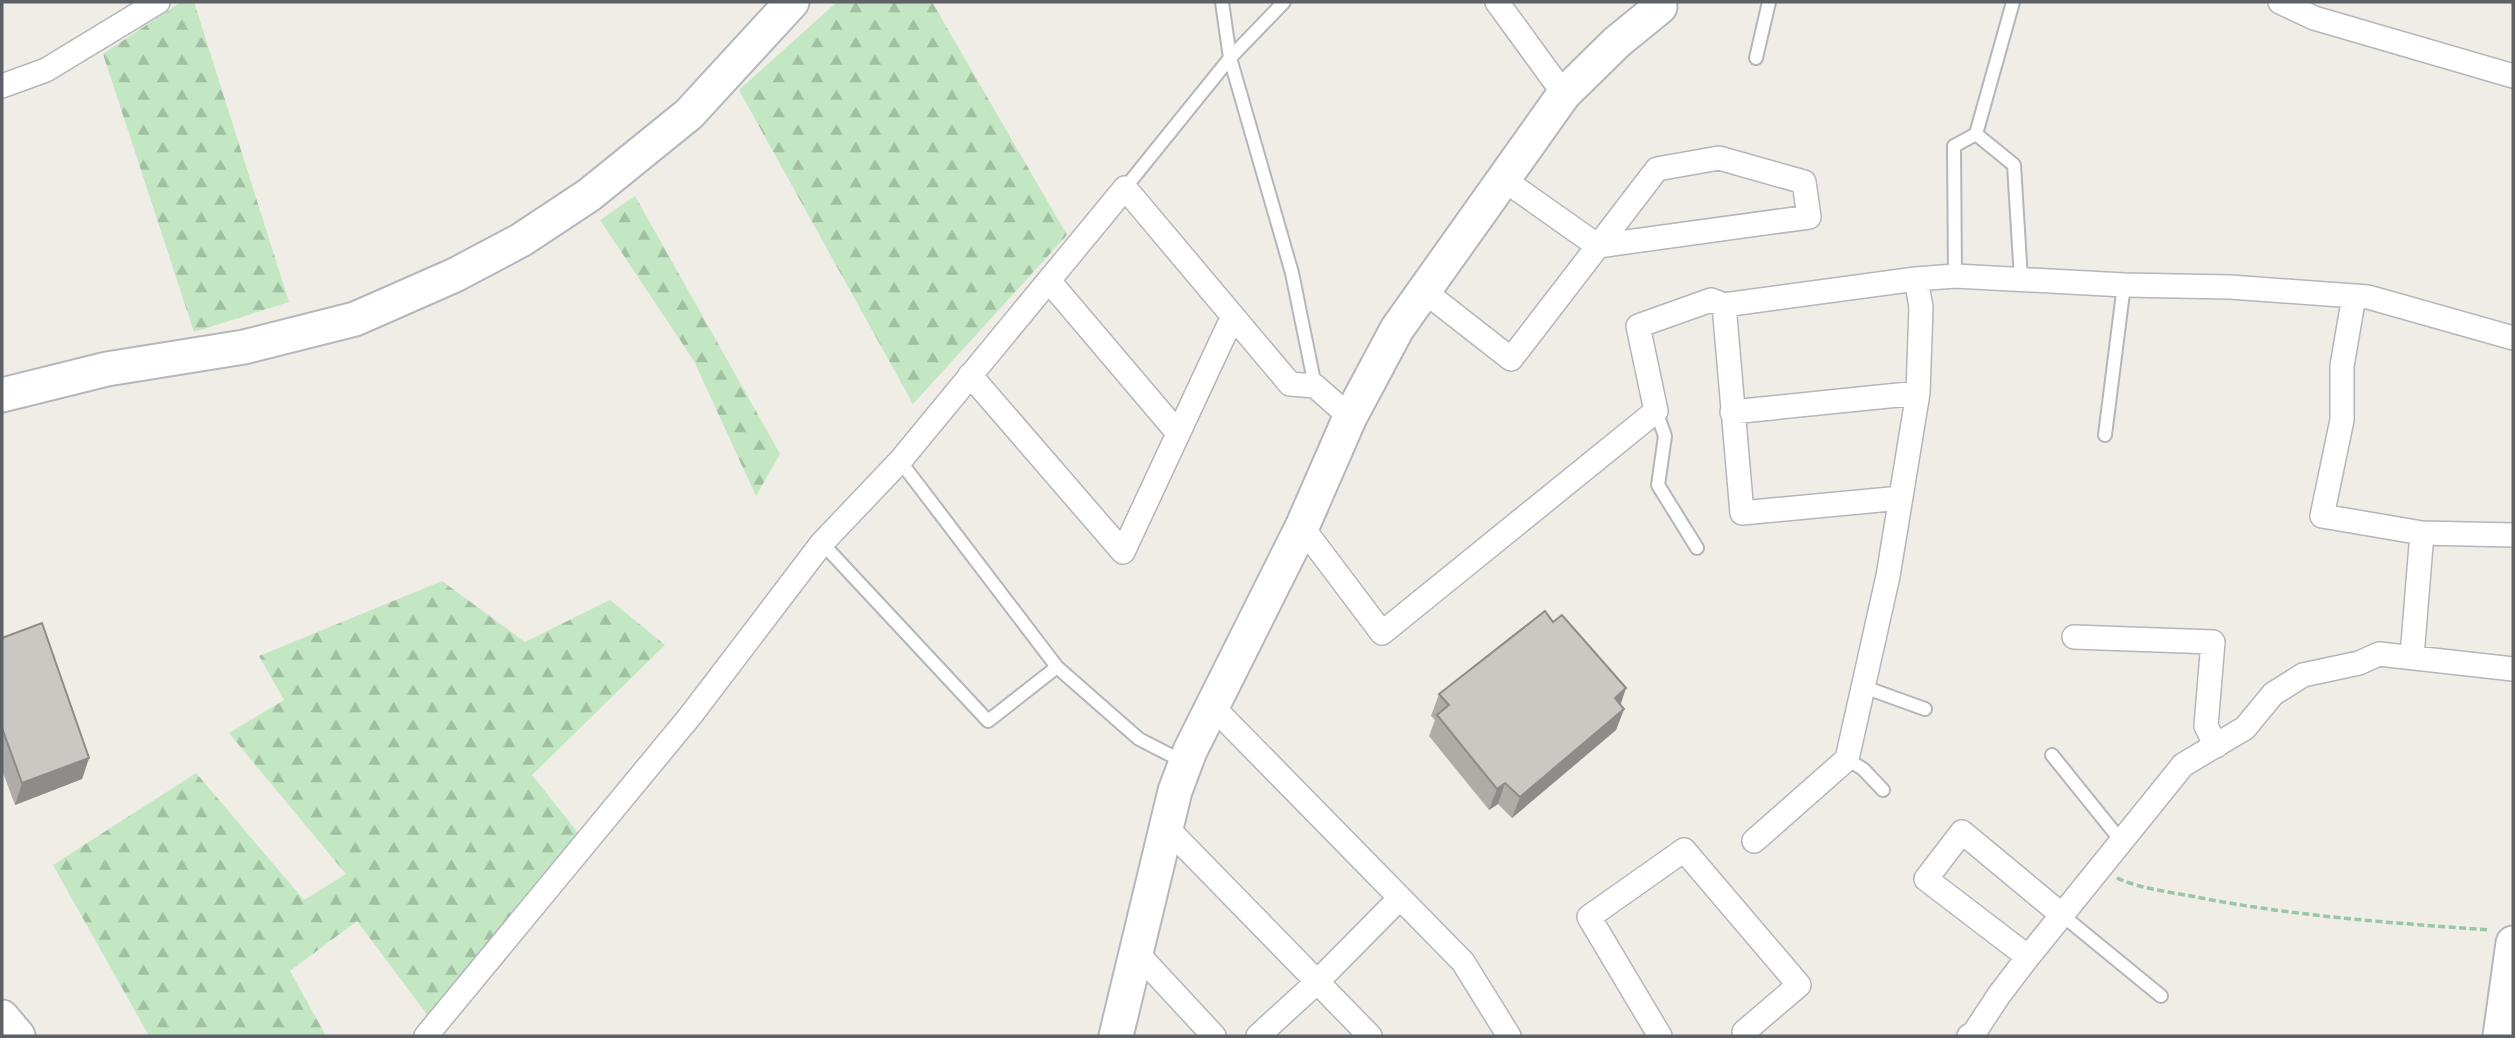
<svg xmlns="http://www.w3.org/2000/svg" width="2515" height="1038" viewBox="0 0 2515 1038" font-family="Barlow,sans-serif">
  <defs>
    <pattern id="forest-firs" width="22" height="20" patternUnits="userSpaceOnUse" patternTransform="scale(1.75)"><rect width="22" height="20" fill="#c2e7c2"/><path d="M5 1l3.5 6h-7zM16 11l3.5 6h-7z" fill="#a1bfa1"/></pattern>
  </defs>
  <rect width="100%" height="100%" fill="#efede5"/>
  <path fill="url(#forest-firs)" d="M181,2H194L289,302L194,332L103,54Z
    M837,2H932L1067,235L913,404L739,90Z
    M635,196L780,454L756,496L694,361L600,220Z
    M442,581L525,642L610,600L665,645L532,775L579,834L429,1017L357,921L290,971L326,1036H149L53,865L196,773L304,900L346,874L229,733L284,700L259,656Z"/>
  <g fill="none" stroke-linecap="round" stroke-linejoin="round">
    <defs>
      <path id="lane" d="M1222,2L1230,58L1292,273L1315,386
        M2013,2L1976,134L2014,165L2021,279
        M1756,58L1769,2
        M1125,188L1230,58L1284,2
        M1955,276L1954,146L1976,134
        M1656,411L1665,436L1658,485L1697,548
        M2105,435L2124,285
        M900,461L1057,667L1139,739L1186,763
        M822,543L988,721L1057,667
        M1864,687L1925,709
        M2052,755L2122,842
        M1847,759L1863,769L1883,790
        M2062,915L2161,996"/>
      <path id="street" d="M1497,2L1564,94
        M2280,2L2314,18L2513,76
        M2,86L46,70L158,2
        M1719,158L1804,182L1809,217L1598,246L1657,169Z
        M1049,281L1178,433
        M1424,291L1511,359L1598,246L1503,179
        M2354,296L2342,366V420L2322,516L2422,533L2513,535
        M970,375L1123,552L1233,316
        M1732,412L1918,393
        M1901,498L1742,513L1724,305L1916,279L1955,276L2124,285L2230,287L2368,297L2513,338
        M1302,527L1382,633L1656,411L1638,326L1711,300L1724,305
        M2074,637L2213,642L2206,726L2216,746
        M2412,656L2422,533
        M1212,706L1463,962L1509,1036
        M1167,828L1370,1036
        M1754,841L1847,759L1888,576L1918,393L1921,307L1916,279
        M1137,953L1214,1036
        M2028,957L1926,879L1962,832L2062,915
        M426,1036L691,715L822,543L900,461L1125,188L1290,384L1315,386L1350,417
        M1258,1036L1317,982L1400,898
        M1660,1036L1589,917L1684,850L1799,985L1744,1032L1746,1036
        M1969,1036L1974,1033L1999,995L2028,957L2183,765L2245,728L2273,694L2303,675L2359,663L2379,654L2513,669"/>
      <path id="secondary" d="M2,395L107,369L244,347L355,319L455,275L521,240L589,195L689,114L792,2
        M2,1017L18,1036
        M1116,1036L1175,791L1190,751L1302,527L1350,417L1397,329L1564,94L1617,42L1660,7
        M2500,1036L2513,943"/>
    </defs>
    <use href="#lane" stroke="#b3b6ba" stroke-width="16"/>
    <use href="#street" stroke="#b3b6ba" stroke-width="26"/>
    <use href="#secondary" stroke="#b4b8bd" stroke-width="37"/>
    <path stroke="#99c6a6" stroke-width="3.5" stroke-dasharray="7 3.5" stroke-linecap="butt" d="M2117,878C2141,889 2170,892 2196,897C2293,916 2392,923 2490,930"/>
    <use href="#lane" stroke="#fff" stroke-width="12"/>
    <use href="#street" stroke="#fff" stroke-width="23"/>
    <use href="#secondary" stroke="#fff" stroke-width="33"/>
  </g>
  <path fill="#aeaca7" d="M1553,622L1626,688L1620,705L1624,709L1616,730L1512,818L1498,804L1489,810L1429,736L1435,720L1431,716L1439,694Z
    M2,638L89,758L82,779L15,805L2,770Z"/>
  <path fill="#8d8c88" d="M1626,688L1619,709L1615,698Z
    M1624,709L1616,730L1512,818L1520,797Z
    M89,758L82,779L15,805L22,783Z
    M1505,783L1498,804L1489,810L1497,789Z"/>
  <path fill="#cac8c2" stroke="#8d8c88" stroke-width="2" d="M1545,611L1553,622L1562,615L1626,688L1615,698L1624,709L1520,797L1505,783L1497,789L1437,715L1449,705L1439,694Z
    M42,623L89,758L22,783L2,728V638Z"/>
  <rect width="2515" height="1038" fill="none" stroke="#5d6166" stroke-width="7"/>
</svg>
